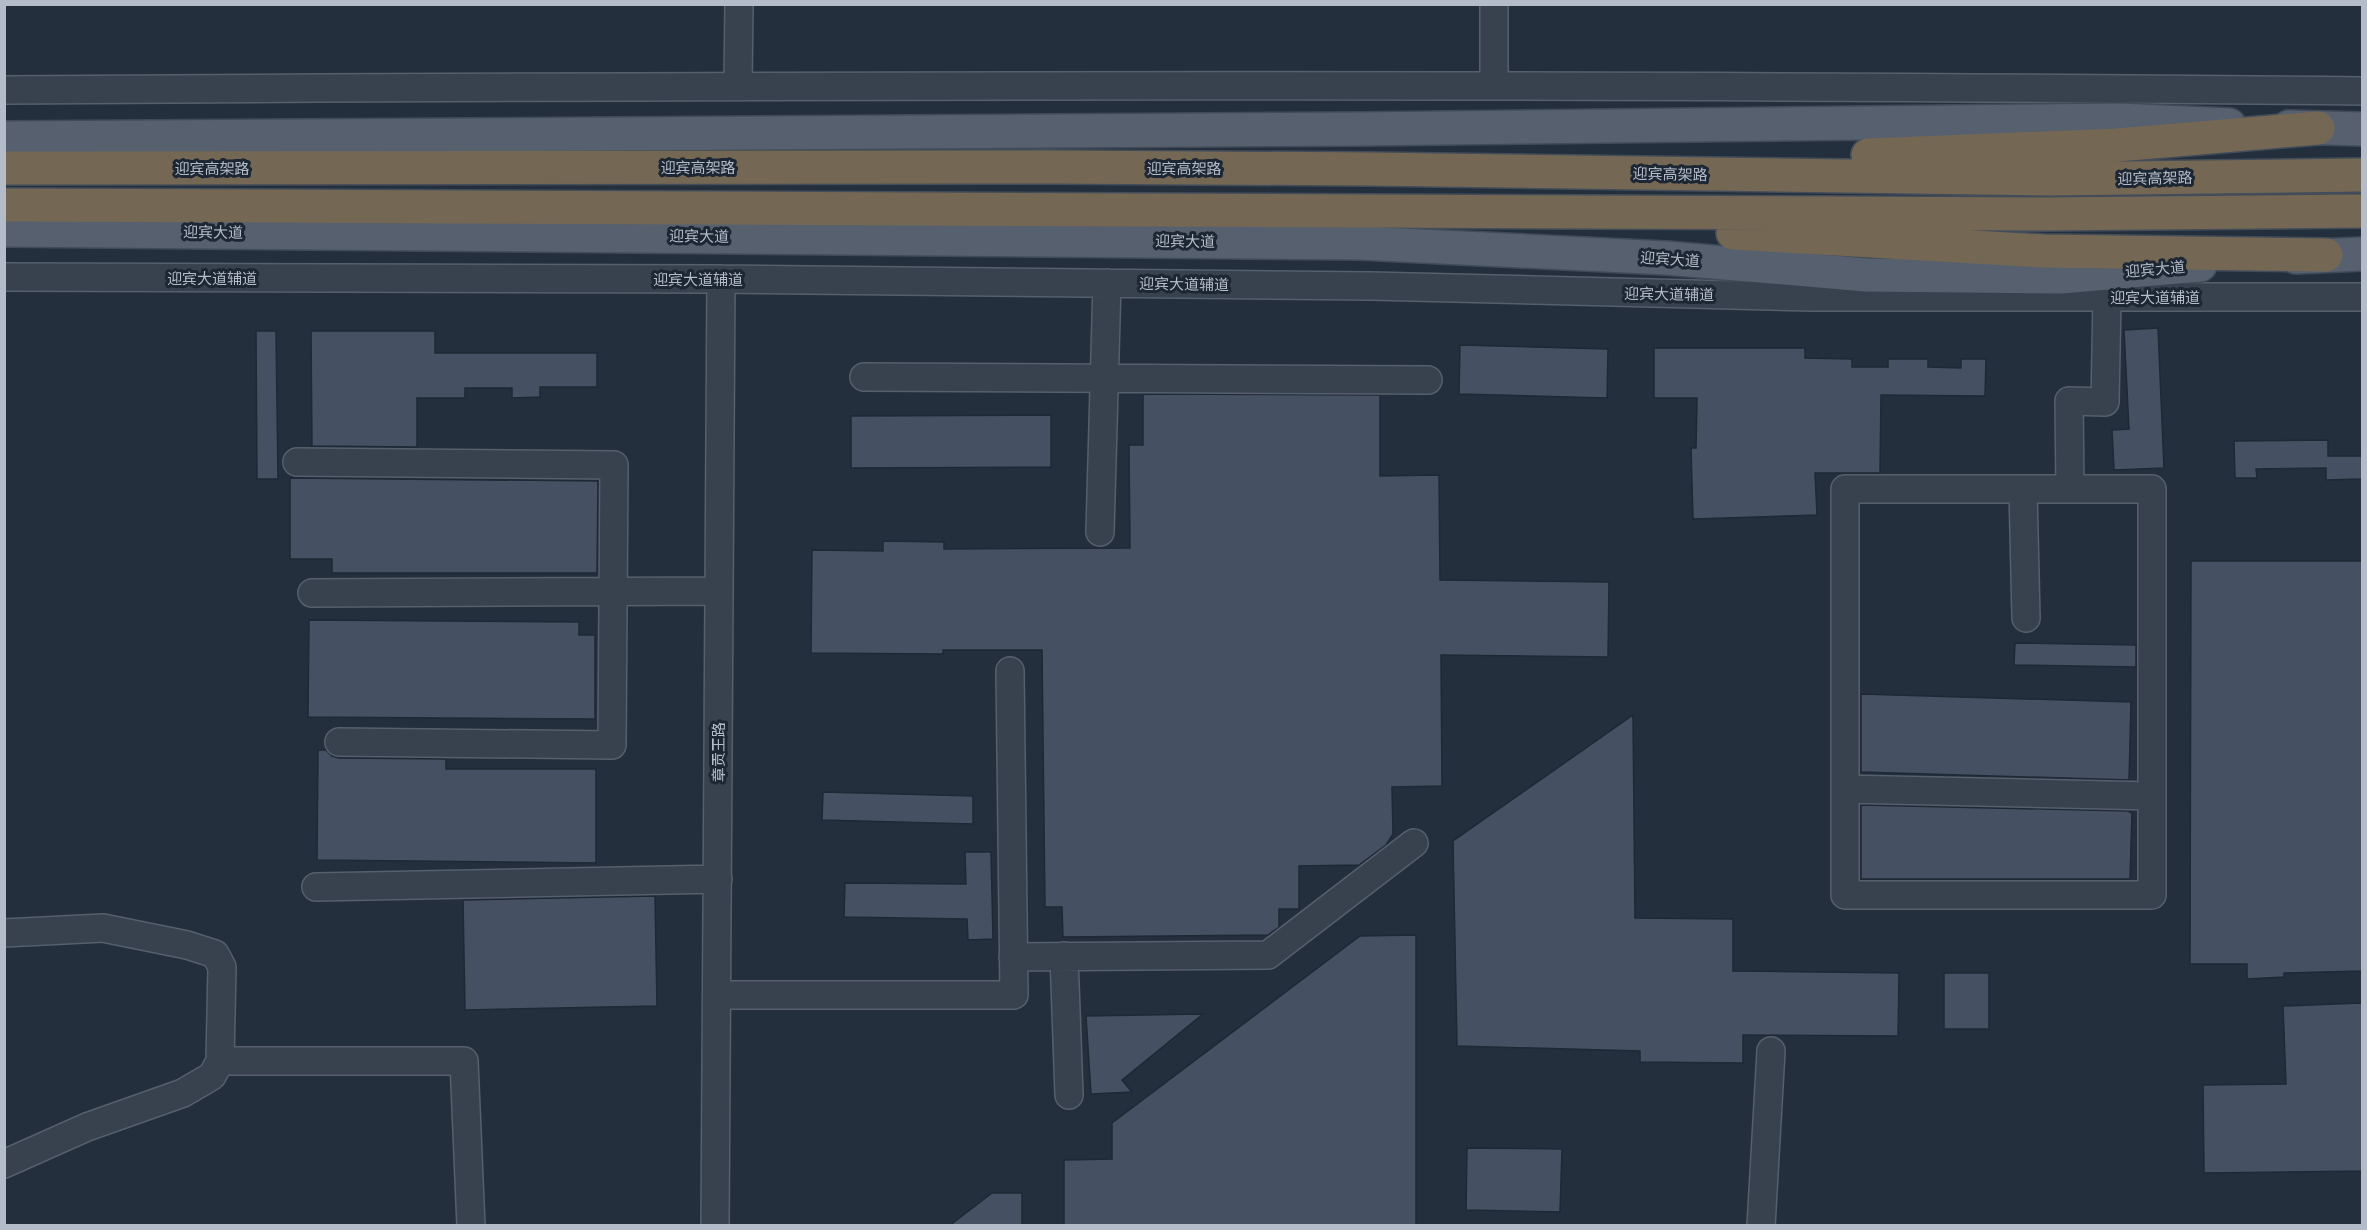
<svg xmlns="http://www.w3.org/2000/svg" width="2367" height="1230" viewBox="0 0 2367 1230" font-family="Arial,'Noto Sans SC',sans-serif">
  <rect width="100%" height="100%" fill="#242f3e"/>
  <path fill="#455162" stroke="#1f2835" stroke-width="1.5" d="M2158,328L2164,468L2114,470L2112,430L2129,429L2124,330Z
    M256,331H276L278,479H257Z
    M311,331H435V353H597V387H540V397L512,398V388H465V398H417V447L312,446Z
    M1460,345L1608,349L1607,398L1459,394Z
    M1654,348H1805V358L1852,359V367H1888V359H1928V367L1961,368V359H1986L1985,396L1881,395L1880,473H1815L1817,515L1693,519L1691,448H1696L1697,398H1654Z
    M1143,394L1380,395V476L1439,475L1440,580L1609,582L1608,657L1441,655L1442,786L1392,787L1393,834L1386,845L1359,865L1299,866V909H1279V927L1268,935L1063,937L1062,907H1045L1042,650H943V654L811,653L812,550L883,551V541L944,542V549L1130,548L1129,445H1143Z
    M1051,415V467L851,468V416Z
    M2328,440V456H2362V479L2326,480V468L2256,469L2257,478H2235L2234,441Z
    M290,478L598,481L597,573H332V559H290Z
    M2191,561H2362V971L2284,973V977L2247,979V964H2190Z
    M309,620L579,622V635H595V719L308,717Z
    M2015,643L2136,645V667L2014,665Z
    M1861,694L2131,702L2129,780L1861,772Z
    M1633,715L1635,918L1733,919V971L1899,973L1898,1036L1743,1035V1063L1640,1062V1051L1457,1046L1453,841Z
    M318,750H326L332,756L339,758L446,759V769H596V863L317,860Z
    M823,792L973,796V824L822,820Z
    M1861,805L2128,811L2132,813L2130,879H1861Z
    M965,852H991L993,939L968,940L967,919L844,917L845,883L966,884Z
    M655,896L657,1006L465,1010L463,900Z
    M1416,935V1226H1064V1160L1112,1159V1123L1360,936Z
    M1944,973H1989V1029H1944Z
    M2362,1003V1171L2204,1173L2203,1085L2286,1084L2283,1006Z
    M1203,1014L1122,1080L1132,1092L1091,1094L1086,1016Z
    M1467,1148L1562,1149L1560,1212L1466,1210Z
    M992,1193H1022V1226H949Z"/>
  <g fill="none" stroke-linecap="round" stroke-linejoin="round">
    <defs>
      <path id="minor" d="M738,85L739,4
        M1494,85V4
        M4,90C790,85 1577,83 2362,91
        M4,277L721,279L1371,286L1813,297H2362
        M864,377L1428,380
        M297,462L614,465L612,745L339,742
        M1845,489H2152V895H1845Z
        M2023,489L2026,618
        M2070,489L2069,401L2105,402L2107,297
        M1100,532L1107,283
        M312,593L719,591
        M1845,789L2152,796
        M316,887L718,879
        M4,933L103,928L187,945L215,954L222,967L220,1061L212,1076L183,1093L87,1127L4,1164
        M1064,956L1069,1095
        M1013,957L1268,955L1414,843
        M718,995H1014L1010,671
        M220,1061H464L471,1226
        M715,1226L721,279
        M1761,1226L1771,1051"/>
      <path id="major" d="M2289,127L2362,129
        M4,138L1360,129L2119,120L2229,125
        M4,230L1360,243L1666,258L1866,275L2061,277L2200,265
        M2296,257L2362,254"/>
      <path id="highway" d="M1868,155L2117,145L2318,128
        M4,168L1053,167L1369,169L2048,179L2362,175
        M4,205L2046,214L2362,211
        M1733,233L2044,251L2326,255"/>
    </defs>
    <use href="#minor" stroke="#565f6c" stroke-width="30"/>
    <use href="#major" stroke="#414a57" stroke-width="36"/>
    <use href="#highway" stroke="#434c59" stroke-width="36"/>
    <use href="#minor" stroke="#38414e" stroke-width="27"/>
    <use href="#major" stroke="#56606e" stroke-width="33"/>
    <use href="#highway" stroke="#746855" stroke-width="33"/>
  </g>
  <g text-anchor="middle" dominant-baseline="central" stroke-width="6" stroke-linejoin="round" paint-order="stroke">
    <g font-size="15" fill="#b4bcc9" stroke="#1d2633">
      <text x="698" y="167">迎宾高架路</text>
      <text x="212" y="168">迎宾高架路</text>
      <text x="1184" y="168">迎宾高架路</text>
      <text transform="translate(1670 174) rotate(1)">迎宾高架路</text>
      <text transform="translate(2155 178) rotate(-1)">迎宾高架路</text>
      <text transform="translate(213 232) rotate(1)">迎宾大道</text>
      <text transform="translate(699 236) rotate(1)">迎宾大道</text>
      <text transform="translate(1185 241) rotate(1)">迎宾大道</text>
      <text transform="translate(1670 259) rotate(4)">迎宾大道</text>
      <text transform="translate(2155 269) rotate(-5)">迎宾大道</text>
      <text x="212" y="278">迎宾大道辅道</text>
      <text x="698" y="279">迎宾大道辅道</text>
      <text transform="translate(1184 284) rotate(1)">迎宾大道辅道</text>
      <text transform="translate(1669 294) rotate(1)">迎宾大道辅道</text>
      <text x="2155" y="297">迎宾大道辅道</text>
      <text transform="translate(718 752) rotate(-90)">章贡王路</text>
    </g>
  </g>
  <rect width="2367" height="1230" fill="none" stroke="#b4bcc9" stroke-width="12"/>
</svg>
